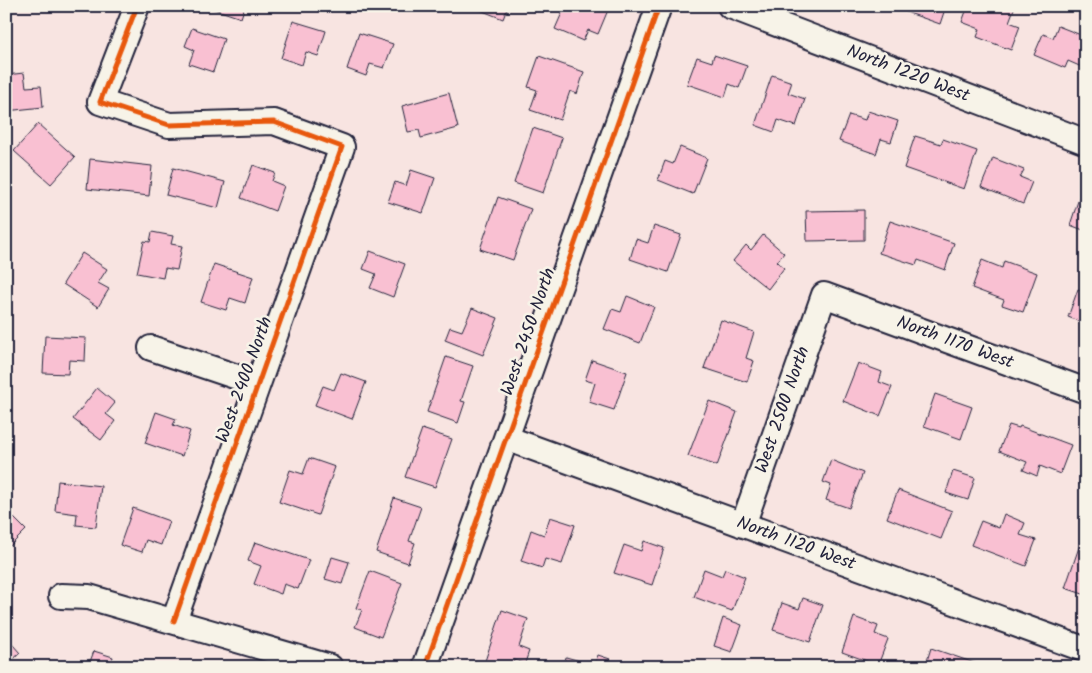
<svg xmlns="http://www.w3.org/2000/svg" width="1092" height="673" viewBox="0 0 1092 673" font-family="Kalam,sans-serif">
  <rect width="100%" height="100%" fill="#f8e4e1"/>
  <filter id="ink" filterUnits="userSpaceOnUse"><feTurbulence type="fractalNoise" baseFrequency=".02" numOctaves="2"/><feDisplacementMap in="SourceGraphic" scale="10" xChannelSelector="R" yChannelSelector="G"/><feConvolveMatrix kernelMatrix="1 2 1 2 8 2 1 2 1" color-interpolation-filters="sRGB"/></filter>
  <g filter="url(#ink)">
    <path fill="#f9c0d2" stroke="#22223b" d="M59,6H72L70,10Z
      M205,6H245L241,18Z
      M470,6H508L503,19Z
      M565,6H600L608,10L598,34L588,30L583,41L555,29Z
      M908,6H946L940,24L906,12Z
      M968,6H1015L1009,22L1020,26L1011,50L977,37L980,29L962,22Z
      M293,21L326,31L318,56L306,52L302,65L281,58Z
      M1058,26L1086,37L1084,68L1068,61L1065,68L1034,55L1043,34L1053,38Z
      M192,28L224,39L213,72L189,64L194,50L185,46Z
      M359,33L393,44L384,68L370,64L366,76L347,69Z
      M714,55L747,66L739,88L729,84L725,97L687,84L697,57L712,62Z
      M539,56L584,72L577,94L570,91L560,120L530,110L537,90L528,87Z
      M24,73L26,87L41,86L43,107L6,111V75Z
      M772,75L792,82L788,93L805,99L796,126L778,120L774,132L755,125Z
      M449,93L458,128L421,138L419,130L408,132L402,106Z
      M868,111L898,121L891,142L881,139L876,154L839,141L849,115L865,120Z
      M38,124L75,157L51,184L14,151Z
      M533,128L562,138L543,193L514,183Z
      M915,136L941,144L943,139L977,151L964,189L904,168Z
      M680,147L707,158L693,194L658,180L665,161L673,164Z
      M993,158L1024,170L1020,177L1032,182L1023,204L981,187Z
      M90,159L152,166L149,196L87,189Z
      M253,165L275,173L272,181L284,186L275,211L241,198Z
      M173,168L225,182L218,208L166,195Z
      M411,170L435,178L423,213L388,202L395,182L406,186Z
      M1081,192L1086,194V231L1070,225Z
      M498,197L531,209L513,260L480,249Z
      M864,210V240L807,241L806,211Z
      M890,221L954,243L945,270L918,260L916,265L879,253Z
      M654,226L681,235L668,272L630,259L636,239L648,243Z
      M152,232L173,236L171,244L182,246L177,270L165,268L163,278L137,273L144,241L150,242Z
      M763,235L784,253L777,262L784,268L768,289L733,261L746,245L751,250Z
      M370,251L405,264L393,297L370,288L376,274L363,269Z
      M82,253L107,269L98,283L109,289L98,307L63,284Z
      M982,260L1002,268L1004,261L1037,273L1023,312L1002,305L1004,300L972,288Z
      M214,264L253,277L245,303L230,298L226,310L201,302Z
      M1078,289L1086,292V324L1068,317Z
      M627,296L654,307L640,343L604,329L612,309L621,312Z
      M472,308L498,318L483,355L445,340L450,327L462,331Z
      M721,320L754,332L746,358L754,361L747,382L704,368Z
      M45,336L86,338L85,361L69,360L68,374L43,373Z
      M446,357L473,366L461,401L465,402L458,423L427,412Z
      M592,360L627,372L614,410L589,402L595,383L585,380Z
      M858,363L882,372L879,382L892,387L880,416L843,401Z
      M341,373L366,382L352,419L315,405L323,386L334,390Z
      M97,388L115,403L106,414L115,421L101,440L73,419Z
      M935,394L972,407L961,439L924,426Z
      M709,401L737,412L717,466L688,456Z
      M156,412L176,419L173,425L190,431L182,456L145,443Z
      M1009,425L1019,428L1020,426L1071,445L1060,474L1040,466L1037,476L1023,470L1027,462L999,451Z
      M422,429L452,439L435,487L405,477Z
      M309,458L335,467L318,515L279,502L290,470L303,474Z
      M831,460L863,473L849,508L826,500L831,485L823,482Z
      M953,471L975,478L968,500L946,493Z
      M58,481L101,486L96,527L76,525L77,514L55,511Z
      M898,490L952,511L941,539L887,518Z
      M394,498L421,507L409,541L415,543L408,563L376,552Z
      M133,508L169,521L161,545L146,540L142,552L120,545Z
      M6,510L26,530L10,546L6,542Z
      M1004,514L1025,523L1020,535L1036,540L1026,566L971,545L981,521L999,528Z
      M550,517L575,525L562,564L545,559L542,568L521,561L531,530L544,535Z
      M1086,527V595L1065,588Z
      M644,541L664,548L652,585L614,573L624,545L641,551Z
      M255,542L309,560L298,589L284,584L281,594L254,584L261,566L248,561Z
      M332,557L349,562L342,584L325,579Z
      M704,569L722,576L725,569L745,577L732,611L694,597Z
      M370,571L402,583L381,637L355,627L362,610L356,608Z
      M803,598L823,605L810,642L773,630L782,603L799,609Z
      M502,610L528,619L519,647L529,651L525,663L514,660L512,667H483Z
      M854,617L878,626L875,634L888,639L878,665L842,652Z
      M723,618L742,625L732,652L714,646Z
      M6,637L20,653L7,665L9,667H6Z
      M931,648L986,667H925Z
      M94,651L113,657L110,667H88Z
      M598,655L610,659L608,667H563L566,657L594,665Z"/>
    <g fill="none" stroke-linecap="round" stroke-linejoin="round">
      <defs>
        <path id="minor" d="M137,6L100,102L169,125L274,122L342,147L174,621
          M730,6L1086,142
          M151,348L258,384
          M506,438L1086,650
          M743,525L824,295L1086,391
          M61,596L89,597L330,667
          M425,667L659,6"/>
      </defs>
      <use href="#minor" stroke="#22223b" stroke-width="28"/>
      <use href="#minor" stroke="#f7f3e8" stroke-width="24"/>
      <defs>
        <path id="cycleway" d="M137,6L100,102L169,125L274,122L342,147L174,621
          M425,667L659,6"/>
      </defs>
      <use href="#cycleway" stroke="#f7f3e8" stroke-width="8"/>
      <use href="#cycleway" stroke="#e8590c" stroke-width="5"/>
    </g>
  </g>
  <g text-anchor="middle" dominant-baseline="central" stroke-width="5" stroke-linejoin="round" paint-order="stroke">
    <g font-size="18" fill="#22223b" stroke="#f7f3e8">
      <text transform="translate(908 74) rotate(21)">North 1220 West</text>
      <text transform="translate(529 332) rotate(-71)">West 2450 North</text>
      <text transform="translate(955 343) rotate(20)">North 1170 West</text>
      <text transform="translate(245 380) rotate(-70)">West 2400 North</text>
      <text transform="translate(783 410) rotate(-71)">West 2500 North</text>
      <text transform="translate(796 544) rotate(20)">North 1120 West</text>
    </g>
  </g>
  <rect width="1092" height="673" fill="none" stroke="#f7f3e8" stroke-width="25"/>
  <rect x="12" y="12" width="1067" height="648" fill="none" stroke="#22223b" stroke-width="2" filter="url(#ink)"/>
</svg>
